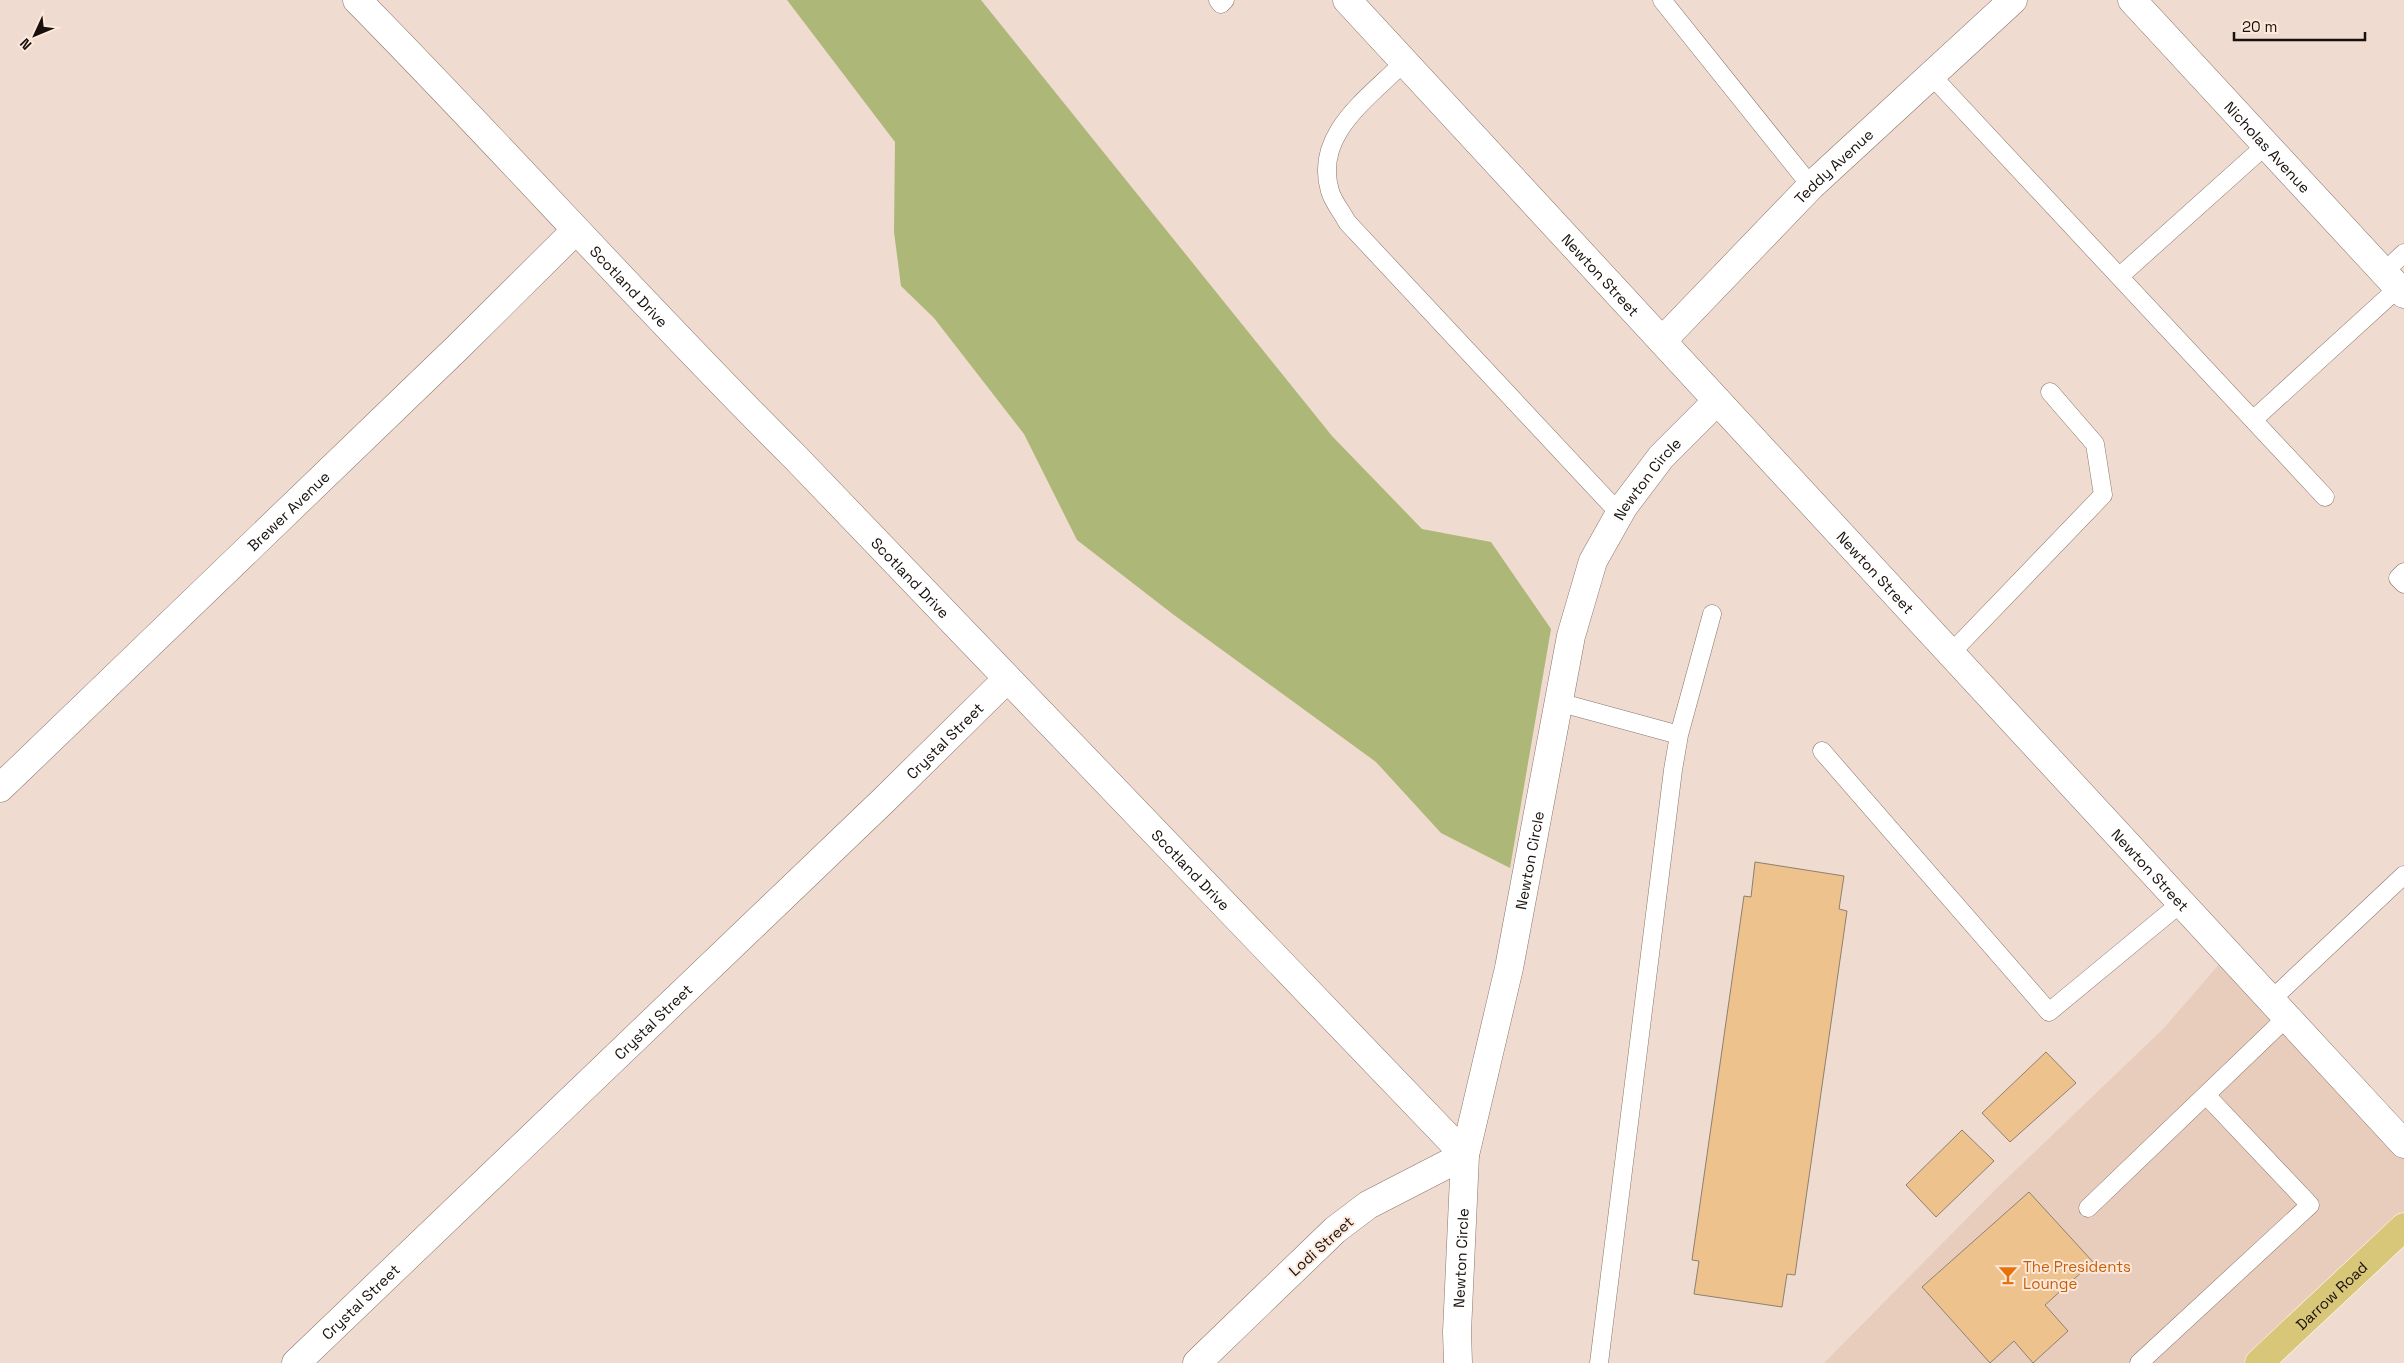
<svg xmlns="http://www.w3.org/2000/svg" width="2404" height="1363" viewBox="0 0 2404 1363" font-family="'Space Grotesk',sans-serif">
  <rect width="100%" height="100%" fill="#efdbcf"/>
  <path fill="#e8cdbd" d="M2228,954L2404,1144V1227L2258,1363H1824L1998,1187L2164,1028Z"/>
  <path fill="#adb777" d="M787,0H981L1332,436L1422,529L1491,542L1551,629L1510,868L1441,833L1376,762L1174,615L1077,540L1024,434L934,318L901,286L894,232L895,142Z"/>
  <path fill="#eec28c" stroke="#8d8071" d="M1755,862L1844,876L1839,909L1847,911L1795,1275L1787,1274L1782,1307L1694,1294L1699,1261L1692,1260L1744,896L1751,897Z
    M2046,1052L2076,1083L2010,1142L1982,1113Z
    M1962,1130L1994,1161L1936,1217L1906,1185Z
    M2029,1192L2093,1262L2045,1305L2068,1331L2033,1363L2014,1341L1990,1363L1922,1287Z"/>
  <g fill="none" stroke-linecap="round" stroke-linejoin="round">
    <defs>
      <path id="lane" d="M1218,0L1221,4L1225,0
        M1662,0L1811,186
        M1404,62C1369,98 1313,134 1330,191C1333,202 1342,212 1347,222L1619,513
        M1931,75L2325,497
        M2384,272L2404,253
        M2120,276L2266,145
        M2253,420L2398,288
        M2404,572L2398,578L2404,584
        M1950,654L2103,495L2095,444L2050,392
        M1558,702L1679,735
        M1822,751L2049,1012L2181,903
        M2271,1000L2404,875
        M2088,1208L2287,1017
        M1599,1363L1673,770L1679,735L1712,614
        M2139,1363L2310,1205L2206,1095"/>
      <g id="street">
        <path id="s1" d="M357,0C506,151 646,309 796,458L1465,1155L1368,1205L1335,1230L1197,1363"/>
        <path id="s2" d="M2132,0L2404,294"/>
        <path id="s3" d="M1662,341L1811,186L2013,0"/>
        <path id="s4" d="M0,788L457,348L575,231"/>
        <path id="s5" d="M296,1363L884,800L1007,679"/>
        <path id="s6" d="M1458,1363L1457,1332L1465,1155L1509,968L1571,636L1593,561L1624,506L1661,457L1717,401"/>
      </g>
      <g id="secondary">
        <path id="s7" d="M1347,0L2404,1144"/>
      </g>
      <g id="primary">
        <path id="s8" d="M2259,1363L2404,1227"/>
      </g>
    </defs>
    <use href="#lane" stroke="#89766c" stroke-width="19"/>
    <use href="#street" stroke="#89766c" stroke-width="29"/>
    <use href="#secondary" stroke="#89766c" stroke-width="29"/>
    <use href="#primary" stroke="#fff" stroke-width="29"/>
    <use href="#lane" stroke="#fff" stroke-width="18"/>
    <use href="#street" stroke="#fff" stroke-width="28"/>
    <use href="#secondary" stroke="#fff" stroke-width="28"/>
    <use href="#primary" stroke="#d9c779" stroke-width="28"/>
  </g>
  <defs>
    <symbol id="bar-bare" viewBox="-9 -9 18 18"><path d="M-6-5H6L.8 .8V4.5H3.5V6h-7V4.5H-.8V.8Z" fill="#e8710a" stroke="#fde8dc" stroke-width="2.5" paint-order="stroke"/></symbol>
  </defs>
  <g fill-rule="evenodd">
    <use href="#bar-bare" x="1994" y="1261" width="28" height="28"/>
  </g>
  <g text-anchor="middle" dominant-baseline="central" stroke-width="4" stroke-linejoin="round" paint-order="stroke">
    <g font-size="15" fill="#17100c" stroke="#fde8dc">
      <text stroke="none"><textPath href="#s2" startOffset="200">Nicholas Avenue</textPath></text>
      <text stroke="none"><textPath href="#s3" startOffset="245">Teddy Avenue</textPath></text>
      <text stroke="none"><textPath href="#s7" startOffset="374">Newton Street</textPath></text>
      <text stroke="none"><textPath href="#s1" startOffset="395">Scotland Drive</textPath></text>
      <text stroke="none"><textPath href="#s6" startOffset="915">Newton Circle</textPath></text>
      <text stroke="none"><textPath href="#s4" startOffset="400">Brewer Avenue</textPath></text>
      <text stroke="none"><textPath href="#s7" startOffset="779">Newton Street</textPath></text>
      <text stroke="none"><textPath href="#s1" startOffset="800">Scotland Drive</textPath></text>
      <text stroke="none"><textPath href="#s5" startOffset="899">Crystal Street</textPath></text>
      <text stroke="none"><textPath href="#s6" startOffset="510">Newton Circle</textPath></text>
      <text stroke="none"><textPath href="#s1" startOffset="1205">Scotland Drive</textPath></text>
      <text stroke="none"><textPath href="#s7" startOffset="1184">Newton Street</textPath></text>
      <text stroke="none"><textPath href="#s5" startOffset="494">Crystal Street</textPath></text>
      <text transform="translate(1321 1246) rotate(-42)">Lodi Street</text>
      <text stroke="none"><textPath href="#s6" startOffset="105">Newton Circle</textPath></text>
      <text stroke="none"><textPath href="#s8" startOffset="99">Darrow Road</textPath></text>
      <text stroke="none"><textPath href="#s5" startOffset="89">Crystal Street</textPath></text>
    </g>
    <g font-size="15" fill="#c56008" stroke="#fde8dc" text-anchor="start">
      <text x="2023" y="1266">The Presidents<tspan x="2023" dy="17">Lounge</tspan></text>
    </g>
  </g>
  <g transform="translate(35 35) rotate(226)" stroke="#fde8dc" stroke-width="4" paint-order="stroke">
  <path d="M0-4L9 19L0 12L-9 19Z" fill="#17100c"/>
  <text y="-8" font-size="14" font-weight="bold" text-anchor="middle" fill="#17100c">N</text>
  </g>
  <path d="M2234 32v8h131v-8" fill="none" stroke="#17100c" stroke-width="2.5"/>
  <text x="2242" y="32" font-size="15" fill="#17100c" stroke="#fde8dc" stroke-width="4" paint-order="stroke">20 m</text>
</svg>
